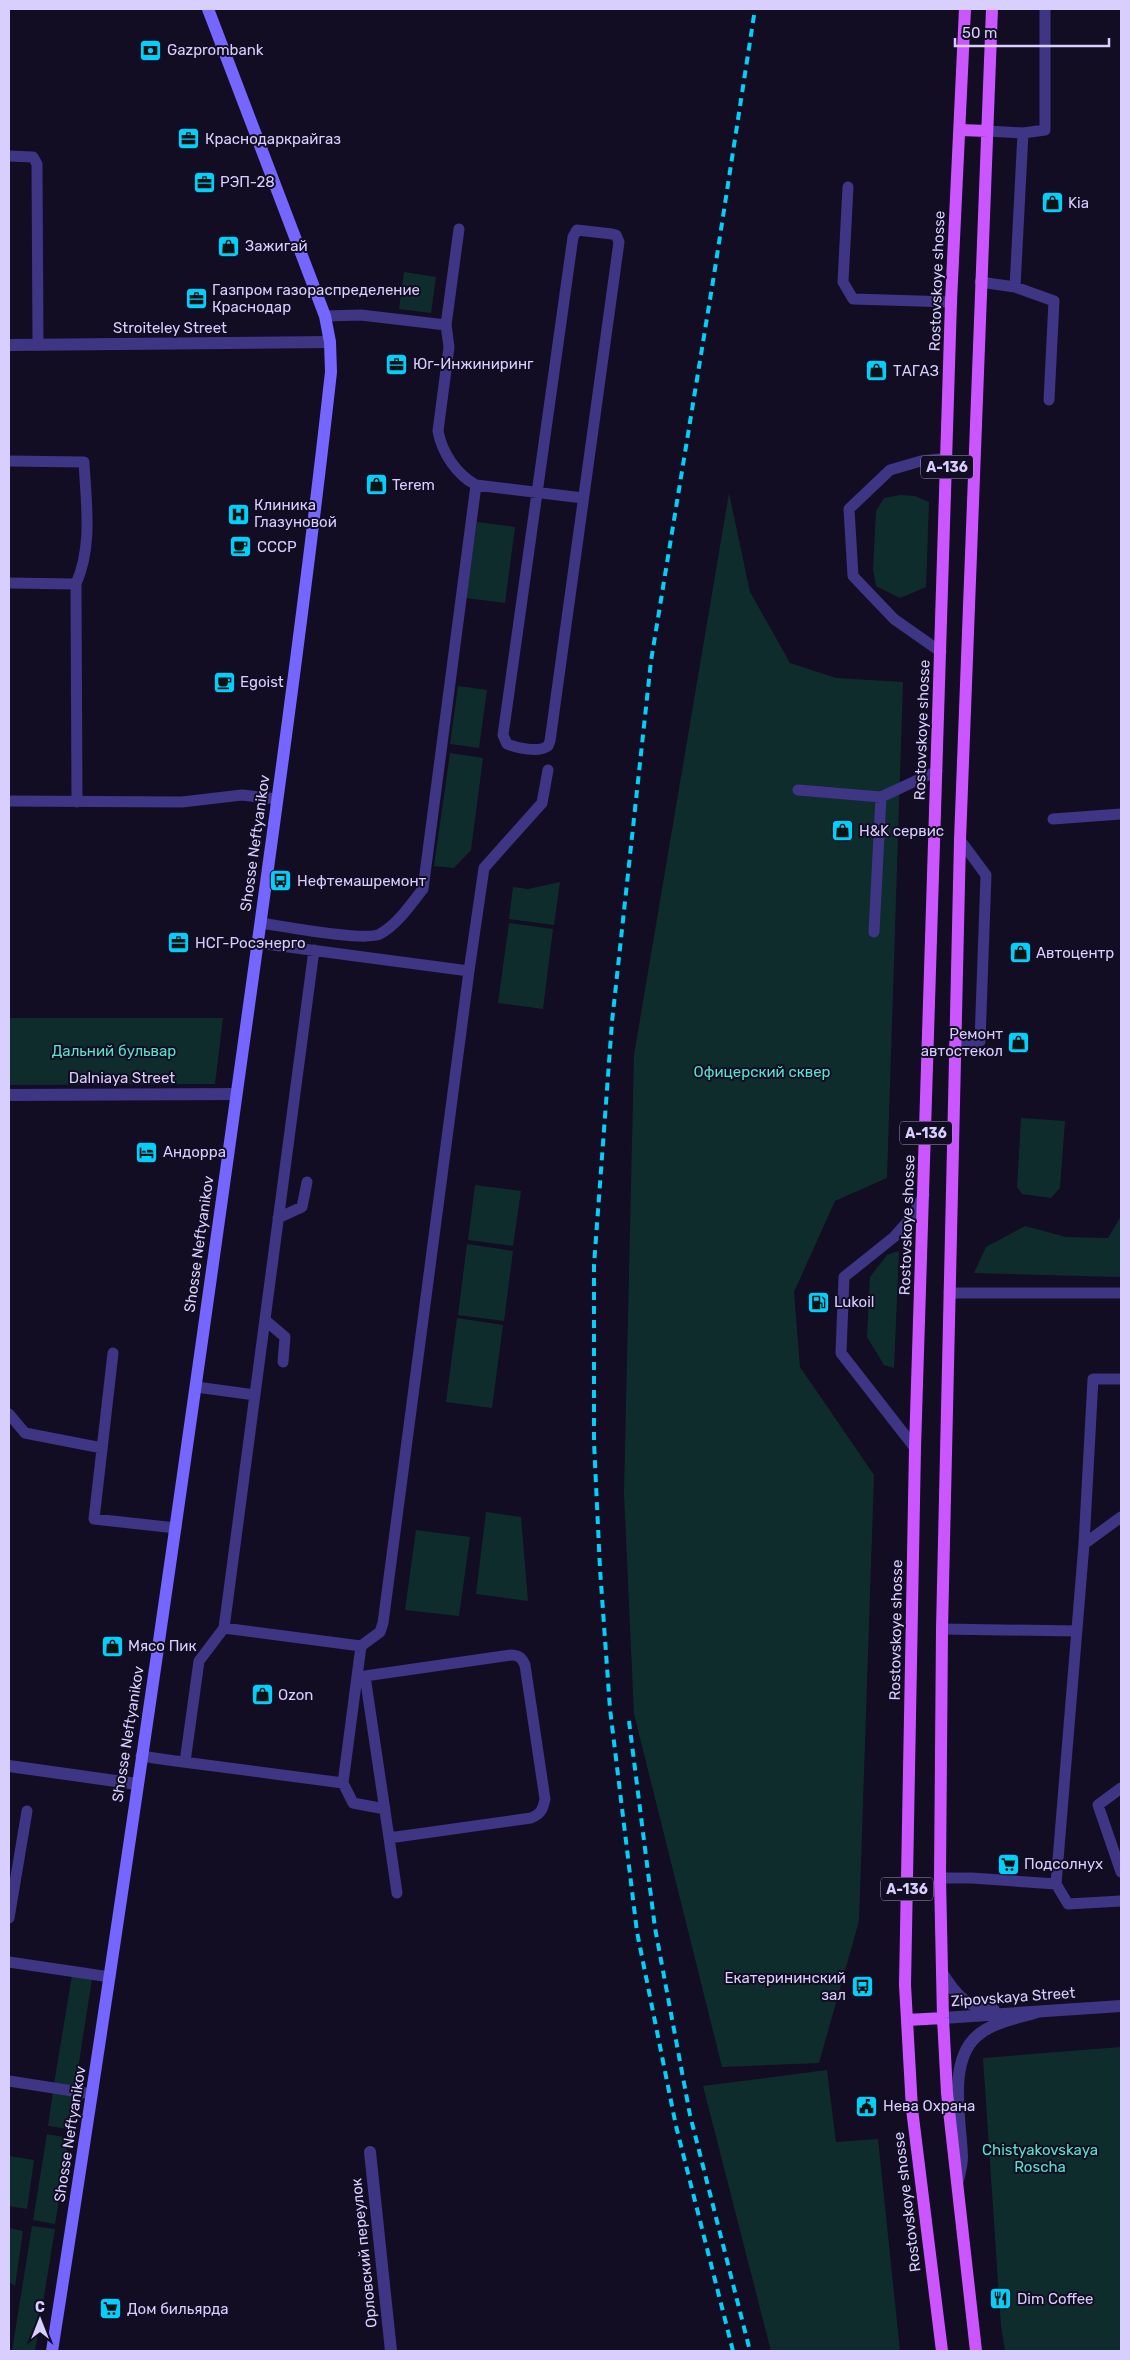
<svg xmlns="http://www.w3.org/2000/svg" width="1130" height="2360" viewBox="0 0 1130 2360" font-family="Rubik,sans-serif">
  <rect width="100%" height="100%" fill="#120d23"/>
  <path fill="#0f2c2d" d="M404,272L436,277L431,313L399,309Z
    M729,493L750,592L790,663L836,678L903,682L887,1178L835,1201L794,1292L800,1367L874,1475L859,1921L819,2063L722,2067L634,1714L624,1493L634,1055Z
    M900,495L915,496L929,502L926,587L900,598L876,586L873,569L876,511L884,498Z
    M477,522L515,527L505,603L466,598Z
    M458,686L487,690L479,748L450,744Z
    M450,753L483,758L471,850L454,868L434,866Z
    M560,882L554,925L509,919L513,887L528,889Z
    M509,923L553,929L543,1009L498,1003Z
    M9,1018H223L215,1084L9,1085Z
    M1021,1118L1065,1121L1060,1188L1051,1198L1022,1194L1017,1187Z
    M475,1185L521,1191L513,1246L468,1240Z
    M1121,1216V1277L974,1273L986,1247L1025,1226L1066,1237L1108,1238Z
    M467,1244L513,1251L504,1321L458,1315Z
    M899,1251L894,1368L884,1365L867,1337L870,1277L887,1255Z
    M457,1318L503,1325L492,1408L446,1402Z
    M486,1512L521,1517L528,1601L476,1594Z
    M416,1530L470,1537L459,1616L405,1610Z
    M72,1975L92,1979L75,2088L54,2084Z
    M1121,2047V2351H1005L1001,2326L983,2058Z
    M827,2070L836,2142L878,2139L900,2351H771L703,2086Z
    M53,2091L74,2094L69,2129L48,2126Z
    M47,2134L69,2138L55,2224L33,2220Z
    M9,2156L34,2160L27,2209L9,2206Z
    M32,2226L55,2229L35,2351H12Z
    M9,2228L23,2231L15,2286L9,2282Z"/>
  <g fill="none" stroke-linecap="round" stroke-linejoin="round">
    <path stroke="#3e3584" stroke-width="11" d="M987,131L1023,133
      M9,156L33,157L37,164L38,345
      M848,187L843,282L853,299L951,302
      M459,229L446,325L449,347L438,431C442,453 457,475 476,485L583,498
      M577,230L612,234L616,235L619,242L550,741L548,746C539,753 517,748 507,744L503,735L573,237Z
      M980,282L1015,287L1023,133L1045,130V9
      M1015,287L1054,301L1049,400
      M325,316L361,315L446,325
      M9,461L84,462C86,503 93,545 76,584L77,802
      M9,583L76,584
      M941,652L894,619L853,576L849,509L890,470L921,461L948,458
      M798,790L881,797L937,771
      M9,801L182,802L242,795L277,799
      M1053,819L1121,814
      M261,923C282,926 365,942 380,934C398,924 410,905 423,889L476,485
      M874,932L881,797
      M258,943L469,971L383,1623L380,1632L361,1646
      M469,971L484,868L542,803L548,770
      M954,1047L980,1041L986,875L960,840
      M278,1218L302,1207L307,1182
      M949,1293H1121
      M265,1320L285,1337L283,1362
      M113,1353L94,1519L176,1528
      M196,1387L255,1395
      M9,1414L25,1433L102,1448
      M915,1448L841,1353L844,1277L894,1237L911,1218L924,1195
      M1084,1544L1121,1517
      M224,1628L314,950
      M942,1629L1077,1631
      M357,1677L365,1676L511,1655C519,1655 522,1658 525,1665L545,1799C543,1809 541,1814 531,1818L389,1838L365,1676
      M141,1756L168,1760L343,1783L361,1646L224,1628L199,1661L185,1762
      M343,1783L353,1803L385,1809
      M1121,1788L1098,1805L1121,1872
      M389,1838L397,1893
      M940,1878H972L1056,1884L1068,1904L1121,1901
      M1056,1884L1084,1544L1093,1379H1121
      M9,1918L27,1811
      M9,1962L110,1977
      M9,2081L92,2094"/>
    <path stroke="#3e3584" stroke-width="12" d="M9,1766L137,1784
      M370,2152L391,2351"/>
    <path stroke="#3e3584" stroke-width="12" d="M9,345L330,342
      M9,1095L236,1094
      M942,1973C957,1997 965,2006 994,2010
      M943,2018L1121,2006
      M958,2180C960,2172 962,2165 962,2157C961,2121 947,2062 977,2036C992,2022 1019,2018 1037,2012"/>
    <path stroke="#7466ff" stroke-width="12" d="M52,2351C115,1951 173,1550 229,1149C265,890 302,632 331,372L330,342L325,316L208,9"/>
    <path stroke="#cb56ff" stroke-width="12" d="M960,130L987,131
      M907,2020L943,2018
      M942,2351L912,2109L905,1985L915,1448L951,302L965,9
      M976,2351L947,2093L943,2018L940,1878L942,1629L960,840L992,9"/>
    <path stroke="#00d0fa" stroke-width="4" stroke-dasharray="8 6" stroke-linecap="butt" d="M629,1721L655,1928L690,2115L750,2351
      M733,2351L676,2126L637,1932L610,1709L600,1569L594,1442V1265L612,1022L651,661L714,275L755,9"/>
  </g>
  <defs>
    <symbol id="bank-square" viewBox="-11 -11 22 22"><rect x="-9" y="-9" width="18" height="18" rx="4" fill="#00d0fa" stroke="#120d23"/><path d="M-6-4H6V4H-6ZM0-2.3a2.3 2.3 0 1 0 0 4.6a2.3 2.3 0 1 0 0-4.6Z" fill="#111"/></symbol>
    <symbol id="office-square" viewBox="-11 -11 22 22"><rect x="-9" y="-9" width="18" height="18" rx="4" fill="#00d0fa" stroke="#120d23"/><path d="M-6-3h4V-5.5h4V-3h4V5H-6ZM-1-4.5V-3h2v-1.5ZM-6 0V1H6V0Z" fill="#111"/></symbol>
    <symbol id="shop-square" viewBox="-11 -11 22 22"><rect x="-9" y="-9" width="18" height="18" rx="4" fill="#00d0fa" stroke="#120d23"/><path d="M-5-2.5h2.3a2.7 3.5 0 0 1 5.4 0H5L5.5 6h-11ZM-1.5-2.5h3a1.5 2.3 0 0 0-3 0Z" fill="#111"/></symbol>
    <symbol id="hospital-square" viewBox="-11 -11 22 22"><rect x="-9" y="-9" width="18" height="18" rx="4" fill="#00d0fa" stroke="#120d23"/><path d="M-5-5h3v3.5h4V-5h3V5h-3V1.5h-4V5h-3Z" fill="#111"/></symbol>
    <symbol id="cafe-square" viewBox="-11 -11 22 22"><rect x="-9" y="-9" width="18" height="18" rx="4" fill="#00d0fa" stroke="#120d23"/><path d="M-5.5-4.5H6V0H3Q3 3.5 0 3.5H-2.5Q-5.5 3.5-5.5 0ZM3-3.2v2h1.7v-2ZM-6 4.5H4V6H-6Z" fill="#111"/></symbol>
    <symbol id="bus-square" viewBox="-11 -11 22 22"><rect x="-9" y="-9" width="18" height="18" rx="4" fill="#00d0fa" stroke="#120d23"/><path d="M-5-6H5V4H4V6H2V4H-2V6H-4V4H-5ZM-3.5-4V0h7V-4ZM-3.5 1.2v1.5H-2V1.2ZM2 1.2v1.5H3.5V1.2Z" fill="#111"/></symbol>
    <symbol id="hotel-square" viewBox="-11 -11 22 22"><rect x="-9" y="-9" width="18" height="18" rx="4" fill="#00d0fa" stroke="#120d23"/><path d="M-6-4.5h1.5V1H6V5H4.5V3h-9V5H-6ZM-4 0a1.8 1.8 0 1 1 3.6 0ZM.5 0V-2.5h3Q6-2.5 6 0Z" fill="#111"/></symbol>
    <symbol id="fuel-square" viewBox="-11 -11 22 22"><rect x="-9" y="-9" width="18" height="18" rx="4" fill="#00d0fa" stroke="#120d23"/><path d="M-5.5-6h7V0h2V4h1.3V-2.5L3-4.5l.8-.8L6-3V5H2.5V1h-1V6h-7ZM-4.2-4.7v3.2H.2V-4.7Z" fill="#111"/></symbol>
    <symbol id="supermarket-square" viewBox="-11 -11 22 22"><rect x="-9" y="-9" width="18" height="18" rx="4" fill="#00d0fa" stroke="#120d23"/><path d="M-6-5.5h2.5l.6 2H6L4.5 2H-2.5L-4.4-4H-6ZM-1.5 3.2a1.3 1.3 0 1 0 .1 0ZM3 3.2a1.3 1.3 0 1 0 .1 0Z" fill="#111"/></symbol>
    <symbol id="civic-square" viewBox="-11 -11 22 22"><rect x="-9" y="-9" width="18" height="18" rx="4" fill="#00d0fa" stroke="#120d23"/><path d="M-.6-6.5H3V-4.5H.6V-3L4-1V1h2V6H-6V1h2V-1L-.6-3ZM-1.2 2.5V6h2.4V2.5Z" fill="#111"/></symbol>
    <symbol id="restaurant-square" viewBox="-11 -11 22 22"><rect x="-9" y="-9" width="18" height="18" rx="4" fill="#00d0fa" stroke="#120d23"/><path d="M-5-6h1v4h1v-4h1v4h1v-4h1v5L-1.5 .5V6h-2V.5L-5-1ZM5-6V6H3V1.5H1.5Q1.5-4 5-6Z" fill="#111"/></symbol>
  </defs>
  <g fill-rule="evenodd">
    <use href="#bank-square" x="138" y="38" width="25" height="25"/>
    <use href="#office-square" x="176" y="126" width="25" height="25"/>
    <use href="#office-square" x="192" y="170" width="25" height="25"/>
    <use href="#shop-square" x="1040" y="190" width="25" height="25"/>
    <use href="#shop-square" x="216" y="234" width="25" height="25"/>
    <use href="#office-square" x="184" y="286" width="25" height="25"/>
    <use href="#office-square" x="384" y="352" width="25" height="25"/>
    <use href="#shop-square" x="864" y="358" width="25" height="25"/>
    <use href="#shop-square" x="364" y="472" width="25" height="25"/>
    <use href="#hospital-square" x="226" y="502" width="25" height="25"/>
    <use href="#cafe-square" x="228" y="534" width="25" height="25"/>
    <use href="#cafe-square" x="212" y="670" width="25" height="25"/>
    <use href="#shop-square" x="830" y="818" width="25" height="25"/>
    <use href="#bus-square" x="268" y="868" width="25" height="25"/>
    <use href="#office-square" x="166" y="930" width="25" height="25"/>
    <use href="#shop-square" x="1008" y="940" width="25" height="25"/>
    <use href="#shop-square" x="1006" y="1030" width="25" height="25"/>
    <use href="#hotel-square" x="134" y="1140" width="25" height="25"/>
    <use href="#fuel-square" x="806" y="1290" width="25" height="25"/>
    <use href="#shop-square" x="100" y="1634" width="25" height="25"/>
    <use href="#shop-square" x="250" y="1682" width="25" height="25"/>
    <use href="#supermarket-square" x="996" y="1852" width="25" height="25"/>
    <use href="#bus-square" x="850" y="1974" width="25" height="25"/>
    <use href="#civic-square" x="854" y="2094" width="25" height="25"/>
    <use href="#restaurant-square" x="988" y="2286" width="25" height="25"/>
    <use href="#supermarket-square" x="98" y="2296" width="25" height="25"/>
  </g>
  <g text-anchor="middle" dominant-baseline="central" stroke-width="4" stroke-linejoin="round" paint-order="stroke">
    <g fill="#120d23" stroke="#9d95bd" stroke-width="1">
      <rect x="921" y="455.5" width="52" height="23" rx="4"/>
      <rect x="900" y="1121.5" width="52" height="23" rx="4"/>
      <rect x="881" y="1877.5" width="52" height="23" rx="4"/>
    </g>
    <g font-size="14" font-weight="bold" fill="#d8cfff">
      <text x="947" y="467">А-136</text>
      <text x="926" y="1133">А-136</text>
      <text x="907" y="1889">А-136</text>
    </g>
    <g font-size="15" fill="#d8cfff" stroke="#120d23" text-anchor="start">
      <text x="167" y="50">Gazprombank</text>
      <text x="205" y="139">Краснодаркрайгаз</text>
      <text x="220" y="182">РЭП-28</text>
      <text x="1068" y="203">Kia</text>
      <text x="245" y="246">Зажигай</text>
      <text x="212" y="290">Газпром газораспределение<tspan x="212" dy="17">Краснодар</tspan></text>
      <text x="413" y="364">Юг-Инжиниринг</text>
      <text x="893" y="371">ТАГАЗ</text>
      <text x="392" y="485">Terem</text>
      <text x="254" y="505">Клиника<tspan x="254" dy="17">Глазуновой</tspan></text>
      <text x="257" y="547">СССР</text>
      <text x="240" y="682">Egoist</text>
      <text x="859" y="831">H&amp;K сервис</text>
      <text x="297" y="881">Нефтемашремонт</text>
      <text x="195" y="943">НСГ-Росэнерго</text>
      <text x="1036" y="953">Автоцентр</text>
      <text x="1003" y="1034" text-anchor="end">Ремонт<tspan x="1003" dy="17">автостекол</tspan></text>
      <text x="163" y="1152">Андорра</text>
      <text x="834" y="1302">Lukoil</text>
      <text x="128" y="1646">Мясо Пик</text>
      <text x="278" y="1695">Ozon</text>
      <text x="1024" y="1864">Подсолнух</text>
      <text x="846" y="1978" text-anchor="end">Екатерининский<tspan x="846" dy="17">зал</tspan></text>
      <text x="883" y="2106">Нева Охрана</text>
      <text x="1017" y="2299">Dim Coffee</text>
      <text x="127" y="2309">Дом бильярда</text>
    </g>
    <g font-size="15" fill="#d8cfff" stroke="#120d23">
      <text transform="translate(937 281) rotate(-88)">Rostovskoye shosse</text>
      <text x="170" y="328">Stroiteley Street</text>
      <text transform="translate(922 730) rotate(-88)">Rostovskoye shosse</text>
      <text transform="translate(255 843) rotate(-82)">Shosse Neftyanikov</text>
      <text x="122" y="1078">Dalniaya Street</text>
      <text transform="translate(907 1225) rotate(-88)">Rostovskoye shosse</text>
      <text transform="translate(199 1244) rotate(-82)">Shosse Neftyanikov</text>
      <text transform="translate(896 1630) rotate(-89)">Rostovskoye shosse</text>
      <text transform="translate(128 1734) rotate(-81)">Shosse Neftyanikov</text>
      <text transform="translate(1013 1997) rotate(-4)">Zipovskaya Street</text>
      <text transform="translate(70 2134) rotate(-81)">Shosse Neftyanikov</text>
      <text transform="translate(907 2202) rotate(-97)">Rostovskoye shosse</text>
      <text transform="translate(364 2253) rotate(-96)">Орловский переулок</text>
    </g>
    <g font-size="15" fill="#55e5ca" stroke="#120d23">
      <text x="114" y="1051">Дальний бульвар</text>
      <text x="762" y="1072">Офицерский сквер</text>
      <text x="1040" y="2150">Chistyakovskaya<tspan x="1040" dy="17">Roscha</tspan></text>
    </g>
  </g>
  <rect width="1130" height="2360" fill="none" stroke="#d8cfff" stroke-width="20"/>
  <g transform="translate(40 2320)" stroke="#120d23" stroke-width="4" paint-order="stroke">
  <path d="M0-4L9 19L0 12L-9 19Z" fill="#d8cfff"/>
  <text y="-8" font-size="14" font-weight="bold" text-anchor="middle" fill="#d8cfff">С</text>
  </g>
  <path d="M955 38v8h154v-8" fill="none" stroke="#d8cfff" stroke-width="2.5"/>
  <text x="962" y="38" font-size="15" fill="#d8cfff" stroke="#120d23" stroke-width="4" paint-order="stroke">50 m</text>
</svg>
